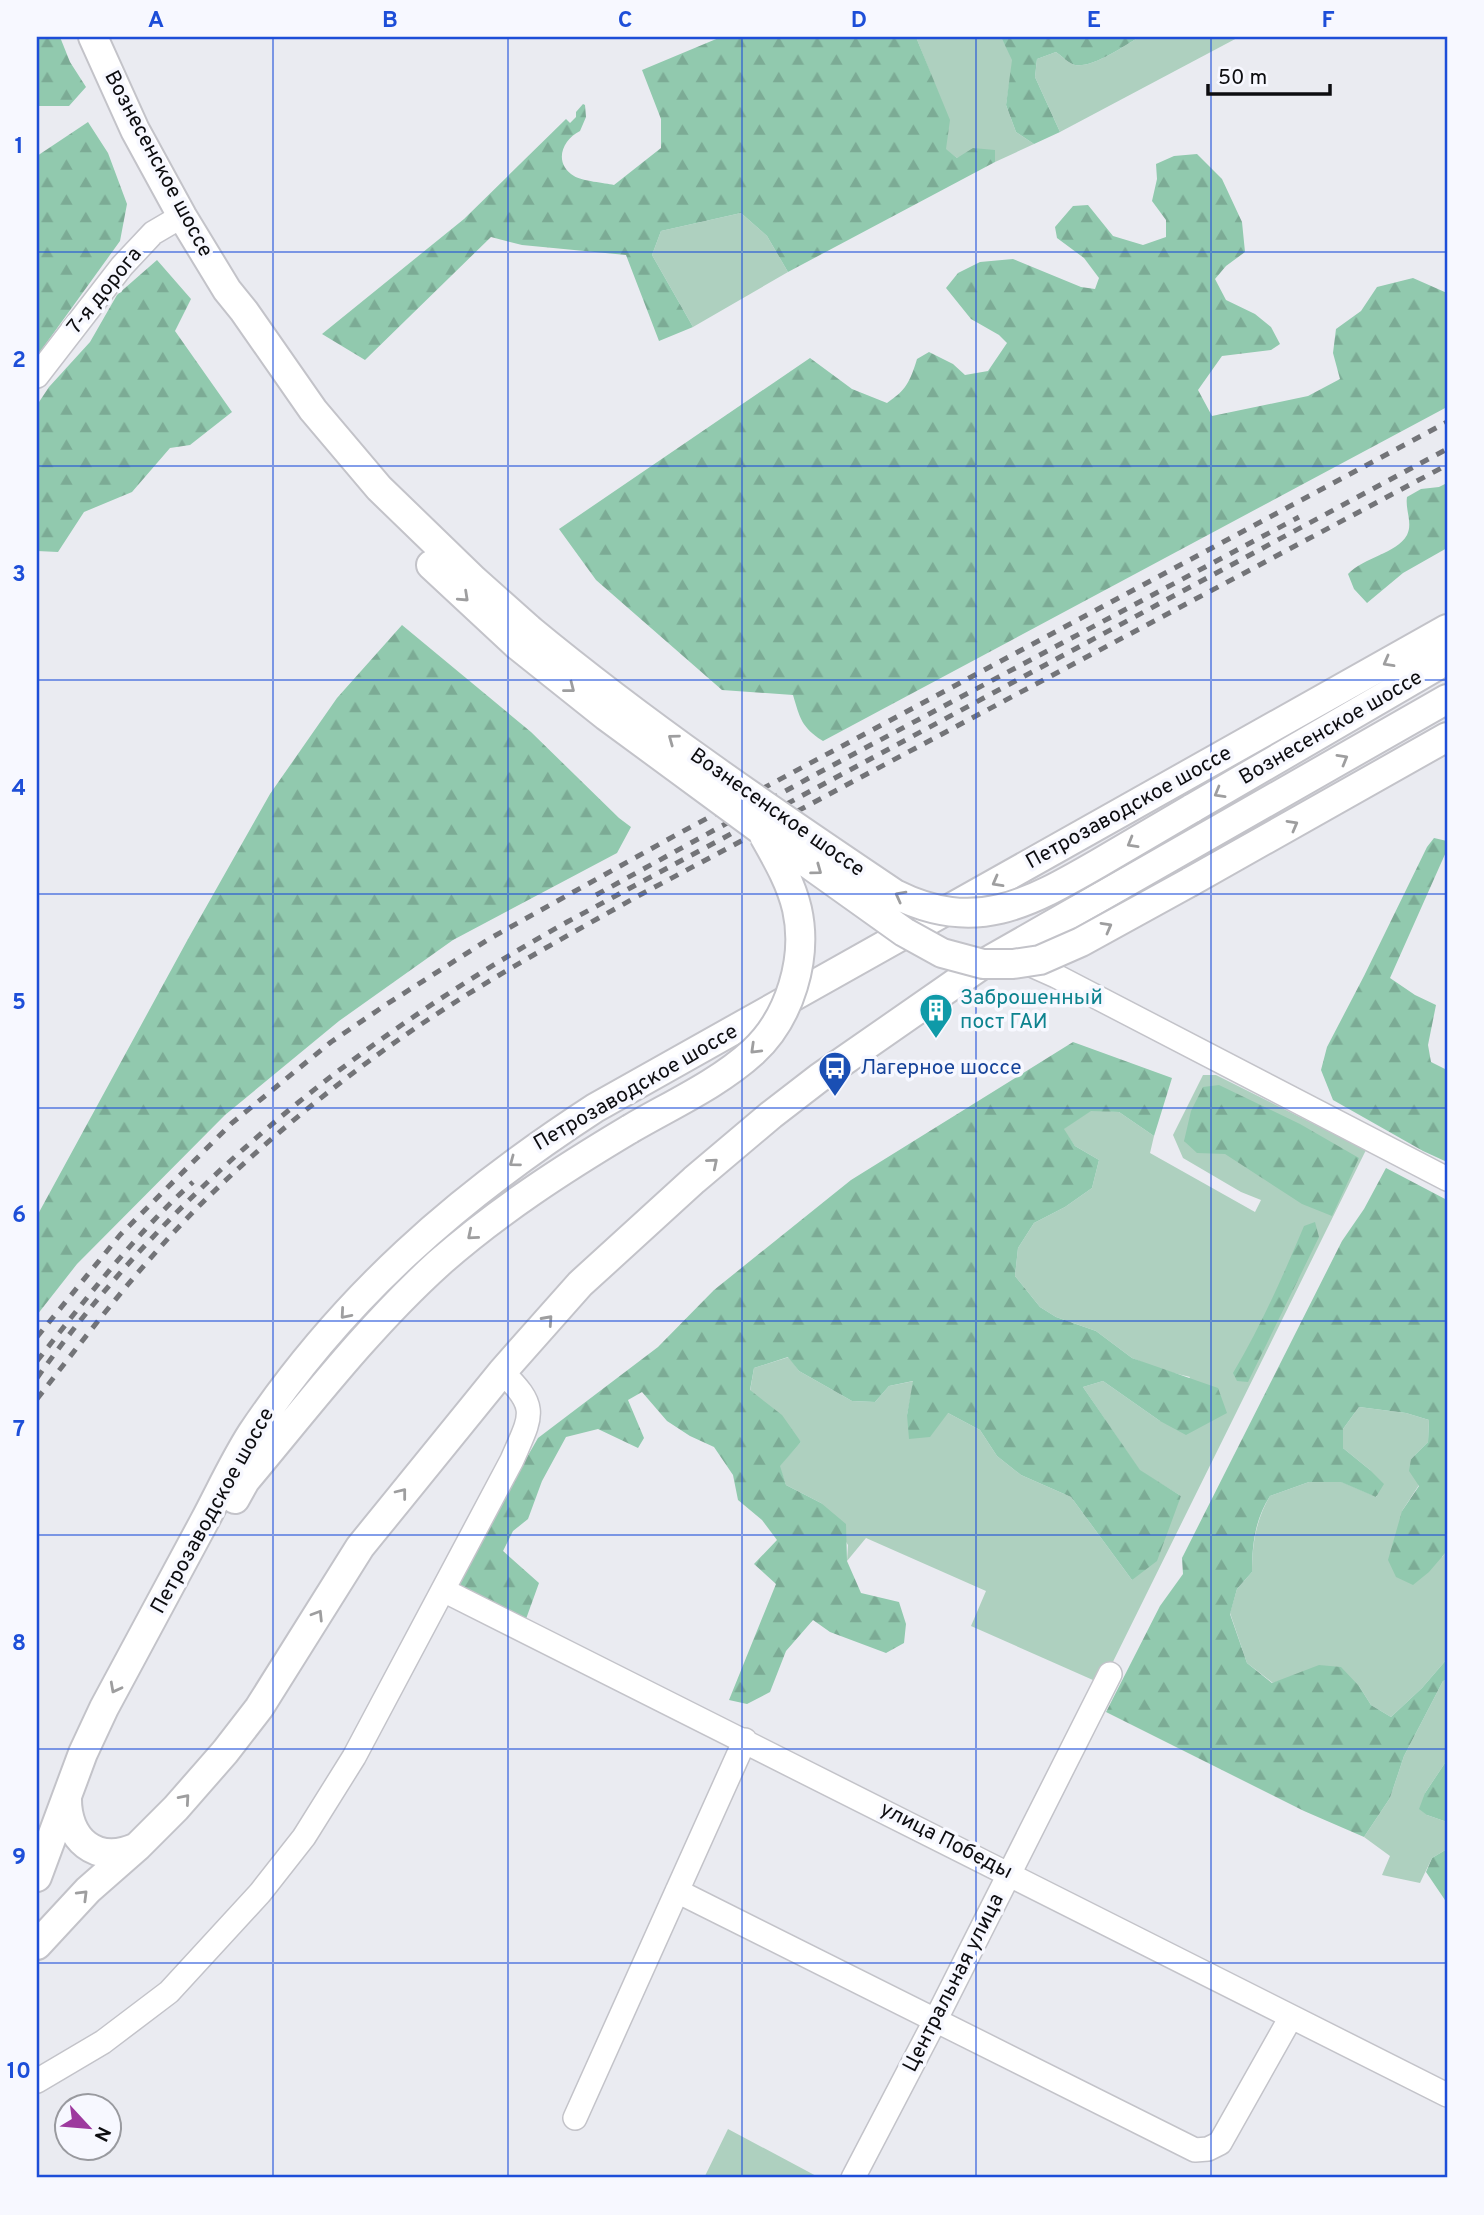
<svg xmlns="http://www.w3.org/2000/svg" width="1484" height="2215" viewBox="0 0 1484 2215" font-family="Overpass,sans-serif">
  <defs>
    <pattern id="forest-firs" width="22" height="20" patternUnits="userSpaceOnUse" patternTransform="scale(1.75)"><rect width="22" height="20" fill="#91c9ae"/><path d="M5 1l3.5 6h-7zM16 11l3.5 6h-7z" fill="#7cab95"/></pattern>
  </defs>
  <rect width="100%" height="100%" fill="#eaebf1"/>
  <path fill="#aed0bf" d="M916,37H1001L1013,60L1006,105L1016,132L1034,144L995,162V150L957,158L945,149L949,120Z
    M1139,37H1239L1060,132L1035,77L1037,59L1056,52C1062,56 1069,64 1075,65C1093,68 1124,46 1139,37Z
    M741,213L767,236L788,272L693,327L652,255L661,231Z
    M1203,1075H1216L1366,1150L1102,1684L971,1626L986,1591L866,1538L847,1561L848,1545L821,1503L786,1485L779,1466L801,1442L750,1391L754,1368L789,1357L799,1371L852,1401L875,1402L889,1386L914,1381L907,1415L948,1413L980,1430L997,1456L1021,1475L1071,1497L1132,1580L1181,1496L1140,1471L1083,1387L1103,1381L1160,1421L1190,1377L1161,1370L1132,1358L1096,1331L1056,1317L1040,1307L1015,1276L1018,1248L1034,1223L1065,1207L1092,1188L1099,1160L1075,1146L1063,1129L1091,1110L1119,1112L1154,1136L1150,1153L1255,1212L1261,1200L1241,1192L1183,1158L1173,1135Z
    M1359,1407L1406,1413L1429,1420L1428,1442L1411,1459L1419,1485L1402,1511L1442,1557L1447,1551V1659L1422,1688L1391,1717L1371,1705L1359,1686L1294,1676L1273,1683L1247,1663L1230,1613L1237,1589L1252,1572C1252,1545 1256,1519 1270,1496L1309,1482H1342L1377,1497L1370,1470L1343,1448V1429Z
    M1447,1680V1760L1425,1793L1427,1815L1447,1822V1849L1432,1858L1420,1883L1382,1875L1390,1856L1364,1837L1390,1798L1404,1756L1443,1681Z
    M728,2129L820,2178H704Z"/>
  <path fill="url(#forest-firs)" d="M37,37H60L70,62L86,87L69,106H37Z
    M721,37H916L950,120L946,149L957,158L973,148L995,150V162L788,272L767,236L741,213L661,231L652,255L693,327L659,341L626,255L522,245L491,237L365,360L322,334L464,219L566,119L570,123L576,117V112L583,104L585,105L586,117L580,131C562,140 553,163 574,176C582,181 605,183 614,185L661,148V119L642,70Z
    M1001,37H1139C1124,46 1093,68 1075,65C1069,64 1062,56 1056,52L1037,59L1035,77L1060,132L1034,144L1016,132L1006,105L1012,60Z
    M88,122L108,153L127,204L120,241L37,356V156Z
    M1197,154L1222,179L1242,222L1245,252L1226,266L1215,279L1226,300L1255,314L1271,327L1280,344L1271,350L1222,356L1198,390L1212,416L1308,396L1340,379L1333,353L1336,329L1361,311L1377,287L1413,278L1447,293V407L823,741C801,727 800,718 793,695L722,690L596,580L559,529L810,358L852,389L887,403C906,390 910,382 917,359L929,352L953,364L965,375L988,371L1007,343L999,335L971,319L946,288L958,273L980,262L1013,259L1081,287L1095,289L1099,278L1084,258L1057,238L1055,227L1073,206L1088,205L1113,236L1143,245L1166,237V220L1152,201L1157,179L1156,164L1174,156Z
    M157,260L191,299L175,331L232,412L190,445L170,448L132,492L84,512L58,552L37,551V405L49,387L90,342L117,295Z
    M1447,483V548L1403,573L1367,603L1354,589L1348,574C1364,557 1396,554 1407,535C1413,523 1405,510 1407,497L1421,489L1439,487Z
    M402,625L531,732L619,818L631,827L617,853L453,940L339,1021L225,1115L77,1264L37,1315V1216L188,939L270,794L337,698Z
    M1434,838L1447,841L1446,852L1390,978L1415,995L1436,1005L1428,1045L1431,1062L1447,1070V1162L1423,1151L1333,1100L1321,1070L1327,1047L1364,976L1427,847Z
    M1073,1042L1172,1078L1154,1136L1119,1112L1091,1111L1064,1129L1075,1146L1099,1160L1092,1188L1065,1207L1034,1223L1018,1248L1015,1276L1040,1307L1056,1317L1096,1331L1132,1358L1218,1388L1227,1413L1186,1435L1160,1421L1103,1381L1083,1387L1140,1470L1181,1496L1157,1561L1132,1580L1071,1497L1021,1475L997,1456L980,1430L948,1413L930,1437L909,1439L907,1415L913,1381L889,1386L875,1402L852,1401L799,1371L788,1357L754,1368L750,1390L782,1415L801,1442L780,1466L786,1485L821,1503L846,1524L847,1561L861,1593L899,1602L906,1624L904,1643L886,1653L830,1632L813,1620L786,1651L770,1692L747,1704L729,1700L776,1584L754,1564L777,1540L762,1520L738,1500L733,1475L714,1447L690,1436L667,1421L642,1392L628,1400L644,1438L638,1448L598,1429L566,1437L542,1481L528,1519L513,1531L503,1551L539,1583L526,1619L459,1588L460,1574L538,1438L658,1347L714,1290L851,1180Z
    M1219,1085L1300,1124L1359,1158L1332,1216L1302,1204L1225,1154L1197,1153L1184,1141L1191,1111L1203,1087Z
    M1386,1168L1447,1200V1551L1429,1572L1413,1585L1396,1577L1388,1560L1402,1511L1419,1486L1409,1471L1411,1459L1428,1442L1429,1420L1406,1413L1359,1407L1343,1429V1448L1370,1470L1384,1484L1376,1497L1341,1482H1309L1270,1496C1255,1519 1252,1545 1252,1572L1237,1589L1230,1614L1247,1663L1272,1683L1319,1665L1341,1667L1359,1686L1371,1705L1391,1717L1422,1688L1447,1659V1680L1443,1681L1404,1756L1390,1798L1364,1837L1304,1811L1106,1712L1160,1606L1183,1574L1182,1558L1342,1241L1364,1209Z
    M1315,1222L1319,1237L1248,1382L1237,1381L1233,1373C1261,1326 1283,1276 1304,1226Z
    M1447,1760V1822L1427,1815L1419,1809L1425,1793Z
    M1447,1849V1903L1426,1872L1432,1858Z"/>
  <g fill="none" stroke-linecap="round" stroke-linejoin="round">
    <defs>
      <path id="minor" d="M37,376L122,266L153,233L182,216
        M1020,960L1056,976L1447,1179
        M443,1590L1447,2095
        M677,1891L1195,2150L1208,2149L1220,2143L1291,2017
        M37,2081L103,2042L169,1992L260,1893L304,1837L354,1757L512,1460C531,1416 540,1408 502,1372
        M575,2118L745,1740
        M853,2178L936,2019L1110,1674"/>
      <path id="major" d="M93,37L135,130L182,216L227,290L244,311L313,410L379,488L474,580L529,629
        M431,565L517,645
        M1191,809L1447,660
        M1190,882L1447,737
        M235,1499L245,1481C307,1407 367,1328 439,1263C498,1211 563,1169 630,1129
        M67,1797C66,1839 96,1866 137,1847
        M37,1877L83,1753L104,1708C137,1646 171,1584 204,1522C220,1492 234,1461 252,1433C344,1296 458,1197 595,1108L1447,629
        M37,1945L88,1890L137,1847L176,1808L225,1752L259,1708L360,1547L502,1372L580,1284L694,1180L771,1115L819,1078L983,964L1447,699"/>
    </defs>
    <use href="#minor" stroke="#c3c3c9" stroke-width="26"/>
    <use href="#major" stroke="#c3c3c9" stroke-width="32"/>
    <use href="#minor" stroke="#fff" stroke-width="23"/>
    <use href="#major" stroke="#fff" stroke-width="28"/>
    <path stroke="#737478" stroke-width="5" stroke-dasharray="9 9" stroke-linecap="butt" d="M596,895L820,772L1299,517
      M37,1337L120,1235L232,1123L331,1042L387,1004L489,939L676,835L1447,422
      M37,1361C86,1299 134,1235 193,1182
      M37,1378C175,1184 360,1038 567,922L1447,449
      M37,1399C89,1332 141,1264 201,1204C262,1144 331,1087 401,1038C477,985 558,941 638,896L1447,465"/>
    <defs>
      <path id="major-bridge" d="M529,629C645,725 770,810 895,894C975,934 1028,904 1099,863C1130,845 1160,827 1191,809
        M517,645L606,716L761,830L904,932L942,953L983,964H1013L1040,960L1081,942L1190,882
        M630,1129C671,1105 718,1084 753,1052C790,1018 808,958 797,909C791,883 777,859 764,836"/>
    </defs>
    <use href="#major-bridge" stroke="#c3c3c9" stroke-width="32" stroke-linecap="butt"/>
    <use href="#major-bridge" stroke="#fff" stroke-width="28"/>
  </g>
  <defs><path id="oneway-chevron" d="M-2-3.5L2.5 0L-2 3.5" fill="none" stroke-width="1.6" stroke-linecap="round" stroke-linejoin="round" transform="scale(1.75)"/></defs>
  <g stroke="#9e9e9f">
    <use href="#oneway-chevron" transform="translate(464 597) rotate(43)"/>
    <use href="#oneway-chevron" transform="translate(1388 662) rotate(151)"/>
    <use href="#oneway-chevron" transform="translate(570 688) rotate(38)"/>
    <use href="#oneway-chevron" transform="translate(673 739) rotate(-144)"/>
    <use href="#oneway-chevron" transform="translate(1343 759) rotate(-30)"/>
    <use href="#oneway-chevron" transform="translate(1219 793) rotate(150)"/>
    <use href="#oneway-chevron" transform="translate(1293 825) rotate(-29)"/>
    <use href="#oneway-chevron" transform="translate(1132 843) rotate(150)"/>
    <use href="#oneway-chevron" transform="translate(817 870) rotate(36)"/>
    <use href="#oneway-chevron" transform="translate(997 882) rotate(151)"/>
    <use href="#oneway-chevron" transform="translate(900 896) rotate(-152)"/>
    <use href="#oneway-chevron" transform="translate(1107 927) rotate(-29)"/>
    <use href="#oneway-chevron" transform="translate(755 1049) rotate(136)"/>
    <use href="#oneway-chevron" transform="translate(514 1162) rotate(143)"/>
    <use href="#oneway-chevron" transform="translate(713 1163) rotate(-40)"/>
    <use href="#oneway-chevron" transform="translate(472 1235) rotate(140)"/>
    <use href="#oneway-chevron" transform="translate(345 1314) rotate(131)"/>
    <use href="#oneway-chevron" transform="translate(548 1320) rotate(-48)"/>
    <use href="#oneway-chevron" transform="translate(402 1493) rotate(-52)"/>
    <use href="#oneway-chevron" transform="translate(318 1615) rotate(-58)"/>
    <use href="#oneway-chevron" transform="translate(115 1688) rotate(118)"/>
    <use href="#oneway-chevron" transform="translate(185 1799) rotate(-49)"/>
    <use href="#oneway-chevron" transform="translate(83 1895) rotate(-45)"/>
  </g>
  <path fill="none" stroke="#1d4ed8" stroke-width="2" stroke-opacity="0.55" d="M273,37V2178M508,37V2178M742,37V2178M976,37V2178M1211,37V2178M37,252H1447M37,466H1447M37,680H1447M37,894H1447M37,1108H1447M37,1321H1447M37,1535H1447M37,1749H1447M37,1963H1447"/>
  <defs>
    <symbol id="building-pin" viewBox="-11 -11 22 30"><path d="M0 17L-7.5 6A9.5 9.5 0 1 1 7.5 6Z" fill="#0f9aa8" stroke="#f7f8ff"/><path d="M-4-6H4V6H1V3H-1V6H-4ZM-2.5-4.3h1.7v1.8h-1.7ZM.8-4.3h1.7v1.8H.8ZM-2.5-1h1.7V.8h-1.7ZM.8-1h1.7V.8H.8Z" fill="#fff"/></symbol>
    <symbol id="bus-pin" viewBox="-11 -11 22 30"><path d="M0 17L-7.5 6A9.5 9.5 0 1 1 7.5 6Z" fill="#1a4fb4" stroke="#f7f8ff"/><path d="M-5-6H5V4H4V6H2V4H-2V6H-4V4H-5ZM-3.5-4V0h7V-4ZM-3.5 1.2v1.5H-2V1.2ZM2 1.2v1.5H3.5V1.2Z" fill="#fff"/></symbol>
  </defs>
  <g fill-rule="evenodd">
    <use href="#building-pin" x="917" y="991" width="38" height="52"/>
    <use href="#bus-pin" x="816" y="1049" width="38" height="52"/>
  </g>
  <g text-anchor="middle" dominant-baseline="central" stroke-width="7" stroke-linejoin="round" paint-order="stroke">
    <g font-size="21" fill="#0d0d10" stroke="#f7f8ff">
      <text transform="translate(158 164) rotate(62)">Вознесенское шоссе</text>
      <text transform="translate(105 291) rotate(-51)">7-я дорога</text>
      <text transform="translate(1331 728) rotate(-30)">Вознесенское шоссе</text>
      <text transform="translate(1129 808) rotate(-29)">Петрозаводское шоссе</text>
      <text transform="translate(777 813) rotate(35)">Вознесенское шоссе</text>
      <text transform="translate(636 1088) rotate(-30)">Петрозаводское шоссе</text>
      <text transform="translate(213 1511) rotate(-61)">Петрозаводское шоссе</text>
      <text transform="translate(946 1841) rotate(27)">улица Победы</text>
      <text transform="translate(954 1983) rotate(-63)">Центральная улица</text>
    </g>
    <g font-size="21" fill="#0d838f" stroke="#f7f8ff" text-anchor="start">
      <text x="960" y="998">Заброшенный<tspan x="960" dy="24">пост ГАИ</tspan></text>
    </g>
    <g font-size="21" fill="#164399" stroke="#f7f8ff" text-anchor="start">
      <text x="860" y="1068">Лагерное шоссе</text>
    </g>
  </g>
  <rect width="1484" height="2215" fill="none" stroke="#f7f8ff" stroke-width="77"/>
  <g transform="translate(88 2127) rotate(116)"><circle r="33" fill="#f7f8ff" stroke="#999a9f" stroke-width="2"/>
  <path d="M0-5L12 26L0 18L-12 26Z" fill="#9d399e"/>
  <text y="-10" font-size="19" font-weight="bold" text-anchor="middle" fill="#0d0d10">N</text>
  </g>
  <path d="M1208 84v10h122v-10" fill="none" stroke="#0d0d10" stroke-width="3.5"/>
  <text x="1218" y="84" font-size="21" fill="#0d0d10" stroke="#f7f8ff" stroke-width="5" paint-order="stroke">50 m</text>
  <rect x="38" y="38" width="1408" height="2138" fill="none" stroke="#1d4ed8" stroke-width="2.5"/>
  <g font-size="23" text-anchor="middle" font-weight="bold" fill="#1d4ed8">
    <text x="156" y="27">A</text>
    <text x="390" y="27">B</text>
    <text x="625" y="27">C</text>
    <text x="859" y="27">D</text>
    <text x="1094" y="27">E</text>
    <text x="1328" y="27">F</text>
    <text x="19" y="153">1</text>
    <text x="19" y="367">2</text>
    <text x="19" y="581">3</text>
    <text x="19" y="795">4</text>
    <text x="19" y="1009">5</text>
    <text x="19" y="1222">6</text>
    <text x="19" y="1436">7</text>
    <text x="19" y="1650">8</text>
    <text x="19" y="1864">9</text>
    <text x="19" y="2078">10</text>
  </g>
</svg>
